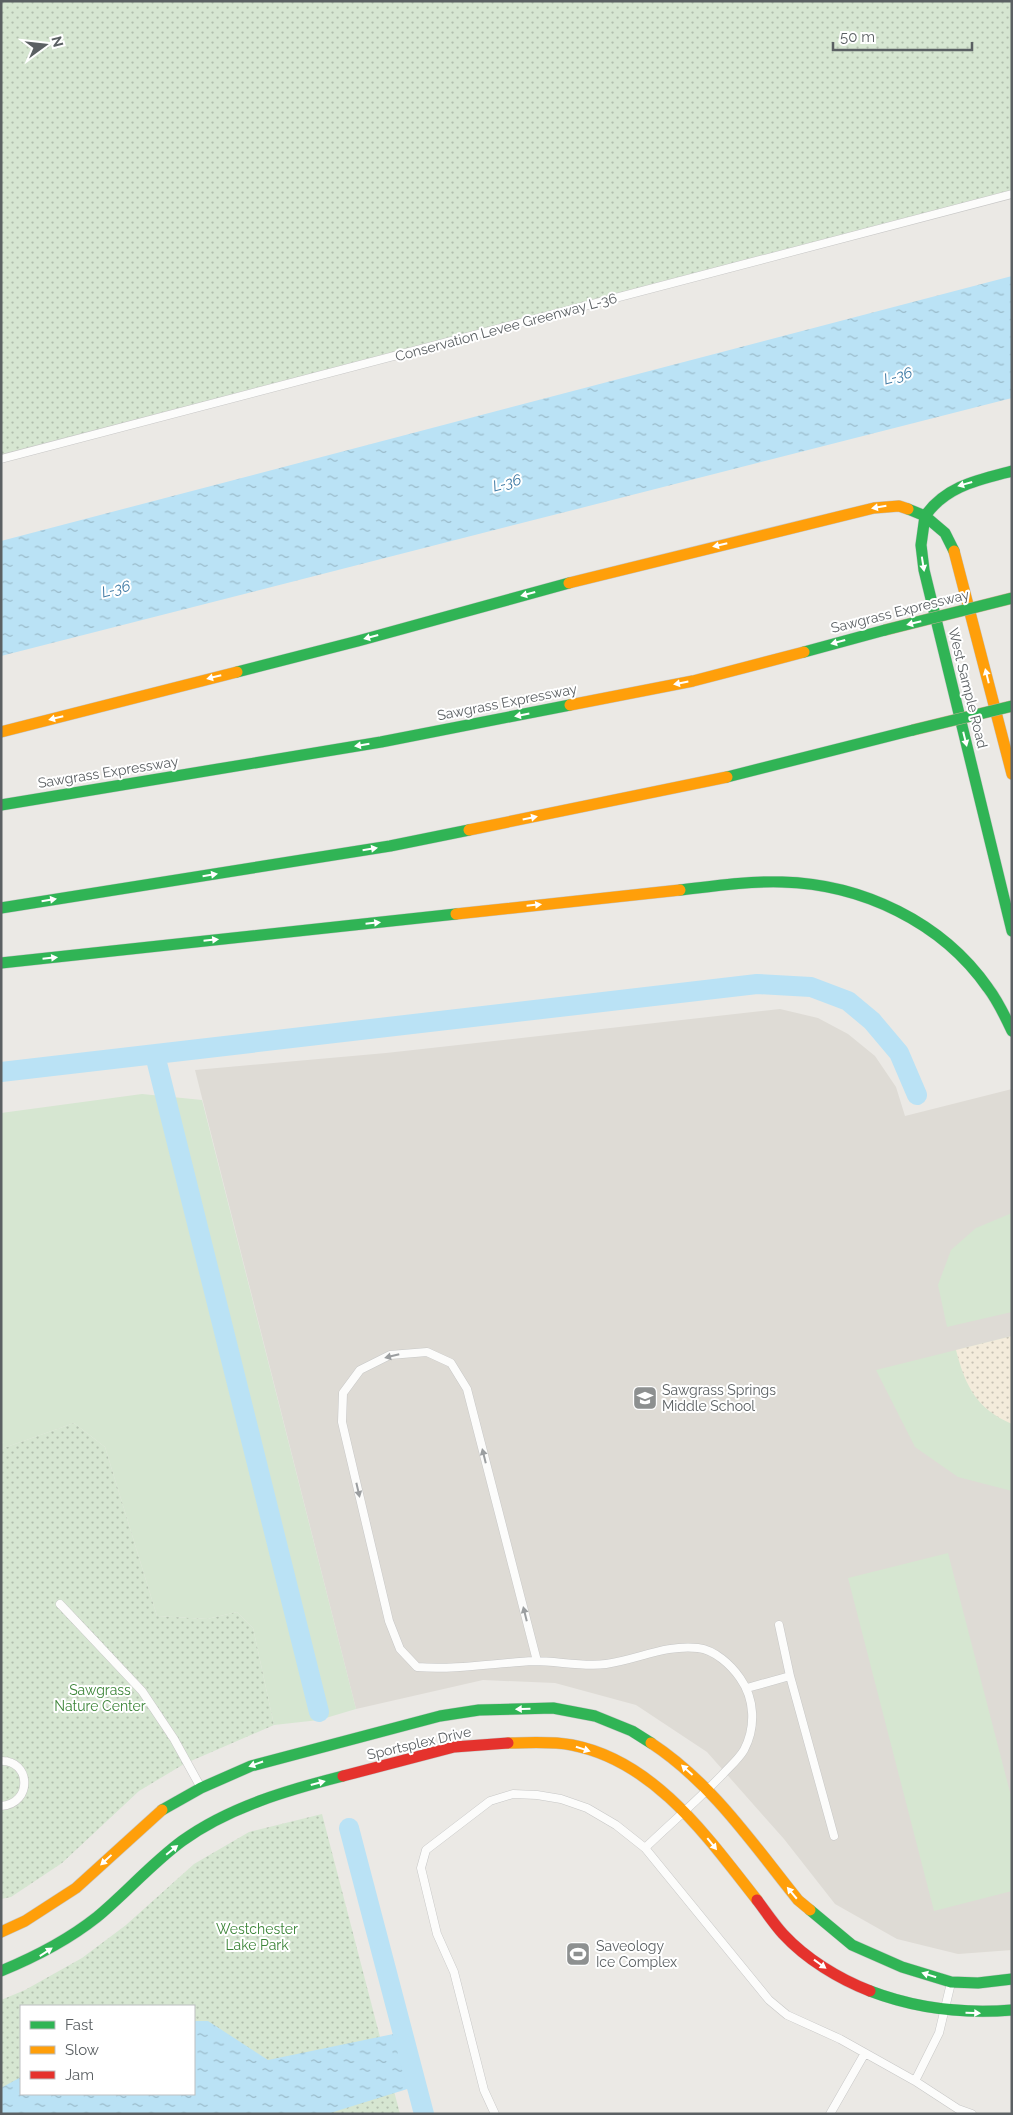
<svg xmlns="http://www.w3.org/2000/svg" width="1013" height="2115" viewBox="0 0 1013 2115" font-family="Raleway,sans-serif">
  <defs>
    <pattern id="sand-dots" width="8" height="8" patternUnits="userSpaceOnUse" patternTransform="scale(1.25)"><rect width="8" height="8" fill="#f3ebdb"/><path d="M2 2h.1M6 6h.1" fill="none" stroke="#c8c2b5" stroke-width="1.8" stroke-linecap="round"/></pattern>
    <pattern id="park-dots" width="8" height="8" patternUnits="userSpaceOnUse" patternTransform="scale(1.25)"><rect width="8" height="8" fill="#d6e6d1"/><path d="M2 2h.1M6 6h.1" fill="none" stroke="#b1bead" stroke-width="1.8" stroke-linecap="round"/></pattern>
    <pattern id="water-ripples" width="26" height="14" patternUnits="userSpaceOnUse" patternTransform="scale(1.25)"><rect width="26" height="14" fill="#bae2f5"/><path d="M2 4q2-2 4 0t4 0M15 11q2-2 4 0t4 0" fill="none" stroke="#9abbca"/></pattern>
  </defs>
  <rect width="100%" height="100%" fill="#ebe9e5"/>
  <path fill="#dedbd5" d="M780,1009L818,1018L848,1034L875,1056L896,1087L905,1116L1012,1089V1950L958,1954L897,1939L835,1904L784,1839L707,1752L636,1705L555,1683L483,1680L356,1709L195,1070L386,1053Z"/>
  <path fill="#d6e6d1" d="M142,1094L202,1100L356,1709L319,1720L274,1725L253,1628L237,1612L207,1619L157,1616L105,1447L74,1423L1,1449V1113Z
    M1012,1213V1312L947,1327L938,1285L951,1250L976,1228Z
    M1012,1336V1491L958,1477L915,1447L876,1370Z
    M948,1553L1012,1800V1891L934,1911L848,1578Z"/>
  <path fill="url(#sand-dots)" d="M1012,1336V1424C976,1409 965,1385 956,1350Z"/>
  <path fill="url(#park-dots)" fill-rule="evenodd" d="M1,1H1012V194L1,459Z
    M74,1423L105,1447L157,1616L207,1619L237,1612L253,1628L274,1725L184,1764L139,1791L62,1863L11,1897L1,1899V1449Z
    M322,1814L400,2114H1V2000L25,1990L82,1958L126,1925L194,1864L249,1832ZM21,2006H194V2094H21Z"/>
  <path fill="url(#water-ripples)" d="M1012,276V398L1,656V541Z
    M194,2021H208L268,2060L403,2032L417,2086L327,2114H1V2088L21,2077V2094H194Z"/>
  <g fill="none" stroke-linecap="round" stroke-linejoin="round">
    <path stroke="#bae2f5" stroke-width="20" d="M155,1055L319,1712
      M1,1072L757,984L811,987L848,1001L872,1021L899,1053L917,1095
      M349,1828L424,2114"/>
    <defs>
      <path id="lane" d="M1,459L1012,194
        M60,1604L142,1691L174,1739L200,1786
        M779,1625L790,1676
        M537,1661L467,1389L451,1363L427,1352L390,1355L360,1370L343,1393L342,1422L389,1621L400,1649L417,1667C456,1670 495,1663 534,1661C558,1661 582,1667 606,1664C636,1660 667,1644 698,1648C715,1650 731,1665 740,1678C755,1699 756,1727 744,1750C738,1760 730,1766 722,1775C697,1801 671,1823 645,1848
        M747,1688L790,1676L834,1836
        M1,1761C31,1760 33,1804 1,1806
        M915,2081L939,2033L951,1983
        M495,2114L484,2090L454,1972L437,1934L421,1868L426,1850L490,1801L513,1794L537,1795L561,1799L587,1808L616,1825L645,1848L769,2000L787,2015L840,2039L915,2081L958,2109L972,2114
        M830,2114L865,2053"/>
      <path id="fast" d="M908,509L925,516C946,486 978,480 1012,471
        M954,551L945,533L925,516L921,545L924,570L1012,931
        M804,652L885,630
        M237,672L358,641L569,583
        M727,777L913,730
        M1,805L381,742L570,705
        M680,890C714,886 748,881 782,882C862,884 942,922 988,988C998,1001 1005,1016 1012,1031
        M1,908L390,846L469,830
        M1,963L456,914
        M162,1810L201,1788L251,1766L440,1716L479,1710L553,1708L595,1716L632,1731L651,1743
        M810,1910L852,1945L902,1967L951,1982L978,1983L1012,1979
        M1,1971C35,1957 68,1940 97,1917C126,1893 151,1864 182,1841C229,1807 288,1790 343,1776
        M870,1991C917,2009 962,2014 1012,2010"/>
      <path id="slow" d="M954,551L1012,774
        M569,583L874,508L899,506L908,509
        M570,705L693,681L804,652
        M1,732L237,672
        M469,830L727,777
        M456,914L680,890
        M508,1743C530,1743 550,1741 572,1745C655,1761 708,1838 757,1900
        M651,1743C712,1783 753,1844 798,1900L810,1910
        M1,1932L25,1921L76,1888L162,1810"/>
      <path id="jam" d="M343,1776L454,1747L508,1743
        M757,1900C766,1912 774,1924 783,1934C806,1959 839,1979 870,1991"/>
    </defs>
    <use href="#lane" stroke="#c7c7c6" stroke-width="9"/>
    <use href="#fast" stroke="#c6c6c6" stroke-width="12"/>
    <use href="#slow" stroke="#c6c6c6" stroke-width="12"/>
    <use href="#jam" stroke="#c6c6c6" stroke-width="12"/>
    <use href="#lane" stroke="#fcfcfb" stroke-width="8"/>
    <use href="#fast" stroke="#30b455" stroke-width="11"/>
    <use href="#slow" stroke="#ff9f0a" stroke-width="11"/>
    <use href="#jam" stroke="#e5322d" stroke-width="11"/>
    <defs>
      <path id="fast-bridge" d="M885,630L1012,598
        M913,730L1012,706"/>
    </defs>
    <use href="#fast-bridge" stroke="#c2af94" stroke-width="12" stroke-linecap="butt"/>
    <use href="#fast-bridge" stroke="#30b455" stroke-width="11"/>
  </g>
  <defs><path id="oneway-solid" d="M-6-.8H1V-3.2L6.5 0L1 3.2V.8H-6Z" transform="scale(1.25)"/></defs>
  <g fill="#fff">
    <use href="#oneway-solid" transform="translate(965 484) rotate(164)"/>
    <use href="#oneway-solid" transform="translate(879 507) rotate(170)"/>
    <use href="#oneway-solid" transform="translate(720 545) rotate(167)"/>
    <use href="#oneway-solid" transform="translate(923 564) rotate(81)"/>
    <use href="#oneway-solid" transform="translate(528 594) rotate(165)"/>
    <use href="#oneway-solid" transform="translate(914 623) rotate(166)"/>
    <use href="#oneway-solid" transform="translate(371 637) rotate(165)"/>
    <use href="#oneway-solid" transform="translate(838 642) rotate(165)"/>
    <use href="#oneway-solid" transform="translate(987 676) rotate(-104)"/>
    <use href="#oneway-solid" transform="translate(214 677) rotate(166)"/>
    <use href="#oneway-solid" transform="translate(681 683) rotate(169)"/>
    <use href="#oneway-solid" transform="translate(522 715) rotate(169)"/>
    <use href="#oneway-solid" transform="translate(56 718) rotate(166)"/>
    <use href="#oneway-solid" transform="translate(965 739) rotate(76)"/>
    <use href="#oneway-solid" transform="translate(362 745) rotate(171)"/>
    <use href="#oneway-solid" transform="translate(530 818) rotate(-12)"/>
    <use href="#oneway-solid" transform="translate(370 849) rotate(-9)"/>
    <use href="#oneway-solid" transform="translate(210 875) rotate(-9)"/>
    <use href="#oneway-solid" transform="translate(49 900) rotate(-9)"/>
    <use href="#oneway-solid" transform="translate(534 905) rotate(-6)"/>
    <use href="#oneway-solid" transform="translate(373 923) rotate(-6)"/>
    <use href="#oneway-solid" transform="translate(211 940) rotate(-6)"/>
    <use href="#oneway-solid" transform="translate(50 958) rotate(-6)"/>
    <use href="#oneway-solid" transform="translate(523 1709) rotate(178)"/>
    <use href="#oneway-solid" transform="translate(583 1749) rotate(18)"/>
    <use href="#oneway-solid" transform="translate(256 1764) rotate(161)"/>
    <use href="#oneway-solid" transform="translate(687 1770) rotate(-138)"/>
    <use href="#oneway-solid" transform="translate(318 1783) rotate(-15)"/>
    <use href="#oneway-solid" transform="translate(712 1844) rotate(51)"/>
    <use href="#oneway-solid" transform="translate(172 1850) rotate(-39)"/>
    <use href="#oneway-solid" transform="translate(106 1860) rotate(137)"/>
    <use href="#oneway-solid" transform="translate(792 1893) rotate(-130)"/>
    <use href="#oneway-solid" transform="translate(46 1952) rotate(-33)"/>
    <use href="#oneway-solid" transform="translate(820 1964) rotate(36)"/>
    <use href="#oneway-solid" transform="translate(929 1975) rotate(-163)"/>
    <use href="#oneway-solid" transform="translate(973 2013) rotate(2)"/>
  </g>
  <g fill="#9b9ea0">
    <use href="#oneway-solid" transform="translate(392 1356) rotate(166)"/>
    <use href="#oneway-solid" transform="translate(484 1456) rotate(-104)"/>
    <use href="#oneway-solid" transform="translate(358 1490) rotate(77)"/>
    <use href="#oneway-solid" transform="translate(525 1614) rotate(-104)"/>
  </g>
  <defs>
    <symbol id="school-square" viewBox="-11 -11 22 22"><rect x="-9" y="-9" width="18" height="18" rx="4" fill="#8d9090" stroke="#fff"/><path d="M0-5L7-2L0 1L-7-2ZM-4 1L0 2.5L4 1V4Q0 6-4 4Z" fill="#fff"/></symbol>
    <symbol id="stadium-square" viewBox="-11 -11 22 22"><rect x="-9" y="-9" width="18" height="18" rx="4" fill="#8d9090" stroke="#fff"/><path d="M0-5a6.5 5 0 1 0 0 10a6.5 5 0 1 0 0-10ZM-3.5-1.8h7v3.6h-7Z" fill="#fff"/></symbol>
  </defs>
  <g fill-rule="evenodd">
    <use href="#school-square" x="631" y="1384" width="28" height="28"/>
    <use href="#stadium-square" x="564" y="1940" width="28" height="28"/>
  </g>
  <g text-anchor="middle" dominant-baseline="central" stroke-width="4" stroke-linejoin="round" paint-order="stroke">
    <g font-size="14" fill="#5b6063" stroke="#fff">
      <text transform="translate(506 327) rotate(-15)">Conservation Levee Greenway L-36</text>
      <text transform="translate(900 611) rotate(-14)">Sawgrass Expressway</text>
      <text transform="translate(968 688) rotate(76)">West Sample Road</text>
      <text transform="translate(507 702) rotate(-11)">Sawgrass Expressway</text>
      <text transform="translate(108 772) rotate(-9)">Sawgrass Expressway</text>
      <text transform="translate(419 1743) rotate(-13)">Sportsplex Drive</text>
    </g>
    <g font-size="14" fill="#5b6063" stroke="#fff" text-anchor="start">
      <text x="662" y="1390">Sawgrass Springs<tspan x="662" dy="16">Middle School</tspan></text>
      <text x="596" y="1946">Saveology<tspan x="596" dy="16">Ice Complex</tspan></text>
    </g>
    <g font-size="14" fill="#3c8538" stroke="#fff">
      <text x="100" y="1690">Sawgrass<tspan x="100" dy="16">Nature Center</tspan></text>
      <text x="257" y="1929">Westchester<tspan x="257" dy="16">Lake Park</tspan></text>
    </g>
    <g font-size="15" font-style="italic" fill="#407ba5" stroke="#fff">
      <text transform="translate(898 376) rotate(-15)">L-36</text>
      <text transform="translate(507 483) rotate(-15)">L-36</text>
      <text transform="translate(116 589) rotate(-14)">L-36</text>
    </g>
  </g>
  <rect width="1013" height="2115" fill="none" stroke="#5b6063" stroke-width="5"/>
  <rect x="20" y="2005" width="175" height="90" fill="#ffffff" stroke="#bdbfc1"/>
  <rect x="30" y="2021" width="25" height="8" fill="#30b455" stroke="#bdbfc1"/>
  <text x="65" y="2030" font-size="15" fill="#5b6063">Fast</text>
  <rect x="30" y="2046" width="25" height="8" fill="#ff9f0a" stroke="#bdbfc1"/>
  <text x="65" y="2055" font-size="15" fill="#5b6063">Slow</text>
  <rect x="30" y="2071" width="25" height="8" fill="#e5322d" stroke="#bdbfc1"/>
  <text x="65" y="2080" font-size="15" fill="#5b6063">Jam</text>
  <g transform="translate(45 45) rotate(75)" stroke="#ffffff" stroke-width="4" paint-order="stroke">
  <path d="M0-4L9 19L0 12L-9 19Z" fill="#5b6063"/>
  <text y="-8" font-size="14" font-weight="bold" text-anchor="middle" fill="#5b6063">N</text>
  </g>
  <path d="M833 42v8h139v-8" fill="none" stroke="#5b6063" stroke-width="2.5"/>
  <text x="840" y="42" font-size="15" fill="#5b6063" stroke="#ffffff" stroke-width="4" paint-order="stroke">50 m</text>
</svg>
